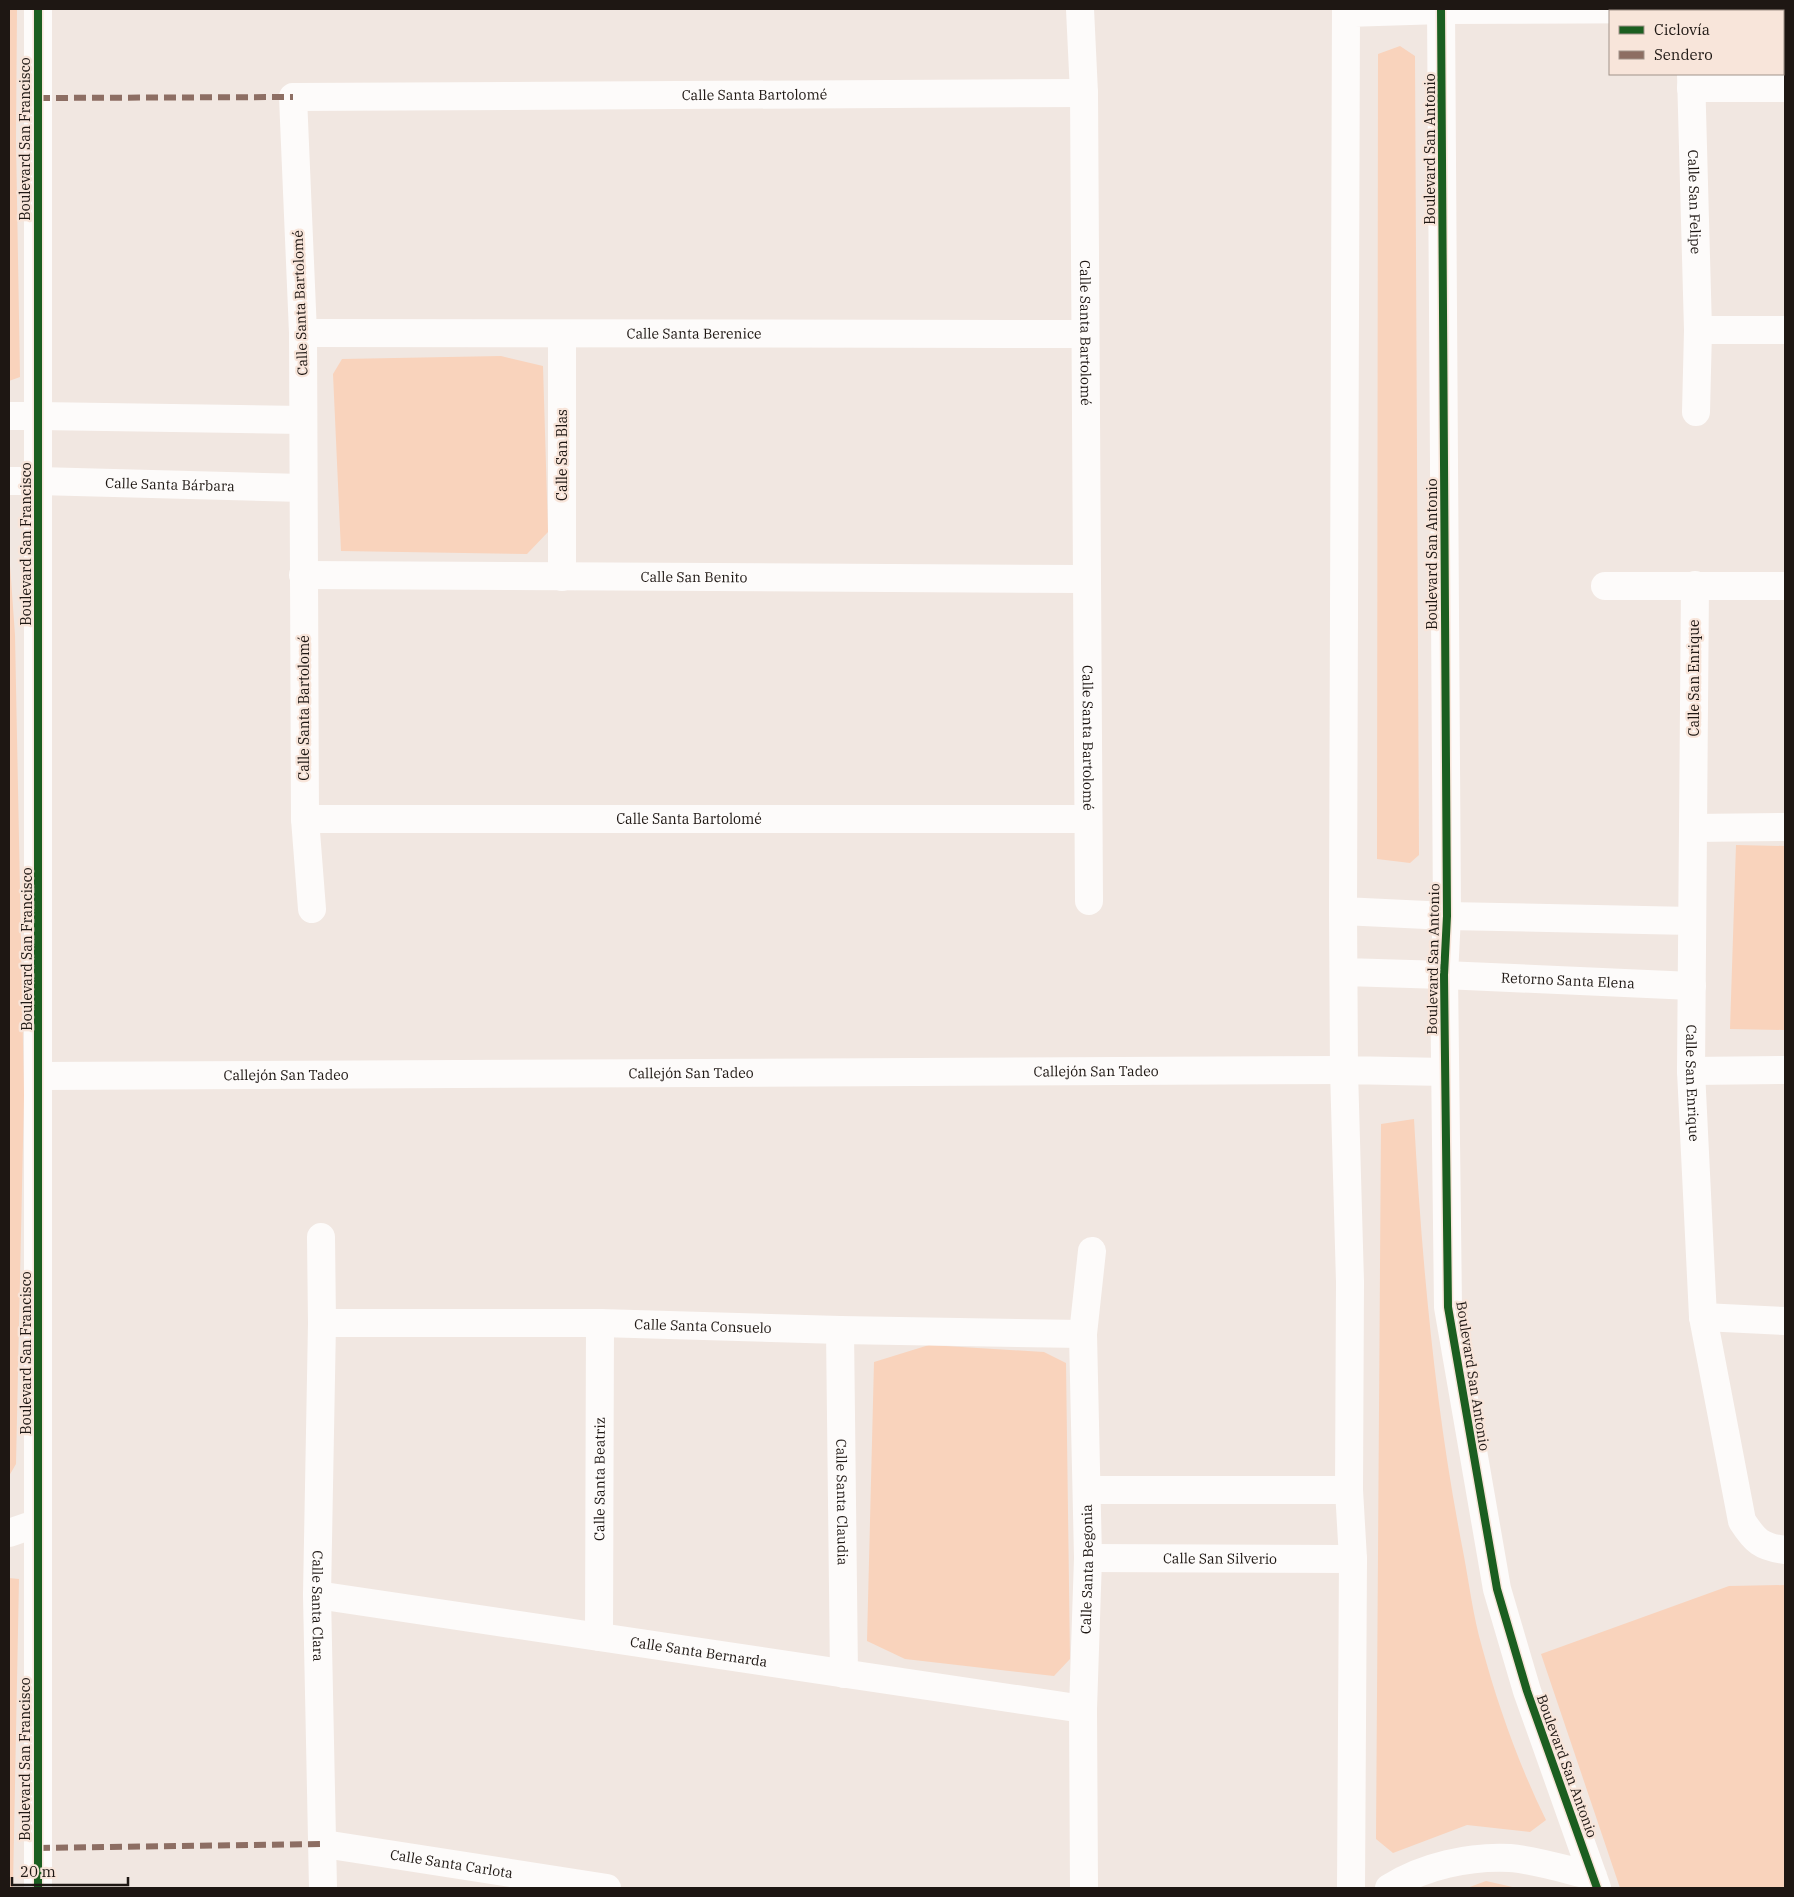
<svg xmlns="http://www.w3.org/2000/svg" width="1794" height="1897" viewBox="0 0 1794 1897" font-family="'IBM Plex Serif',serif">
  <rect width="100%" height="100%" fill="#f1e7e1"/>
  <path fill="#f9d3bc" d="M9,9H17L16,140L20,377L9,381Z
    M1727,9H1785V55H1783V11H1727Z
    M1400,46L1415,56L1419,855L1410,863L1377,859L1378,54Z
    M501,356L543,366L548,532L527,554L341,551L333,374L342,359Z
    M9,551L15,635L24,1095L16,1464L9,1476Z
    M1736,845L1785,846V1030L1730,1029Z
    M1414,1119C1422,1264 1435,1408 1463,1551C1469,1582 1473,1616 1482,1647C1498,1706 1519,1765 1546,1820L1530,1832L1467,1825L1393,1853L1376,1839L1381,1124Z
    M929,1345L1044,1352L1066,1363L1070,1659L1054,1676L905,1659L867,1641L874,1362Z
    M9,1578L19,1579L13,1887L9,1888Z
    M1785,1585V1888H1620L1541,1654L1729,1586Z
    M1486,1881L1517,1888H1467Z"/>
  <g fill="none" stroke-linecap="round" stroke-linejoin="round">
    <g stroke="#fdfbfa" stroke-width="28">
      <path id="s1" d="M1080,9L1084,93L1089,901"/>
      <path d="M1442,10L1692,9V11"/>
      <path id="s2" d="M1691,74L1698,330L1696,412"/>
      <path d="M1691,88H1785"/>
      <path d="M1698,330H1785"/>
      <path id="s3" d="M303,333L1085,334"/>
      <path d="M562,334V577"/>
      <path d="M38,416L303,420"/>
      <path id="s4" d="M38,481L303,488"/>
      <path id="s5" d="M303,575L1086,579"/>
      <path id="s6" d="M1695,585L1691,1071L1703,1317L1742,1521C1755,1541 1761,1547 1785,1550"/>
      <path d="M1605,586H1785"/>
      <path id="s7" d="M305,819H1087"/>
      <path d="M1693,828L1785,827"/>
      <path id="s8" d="M312,909L305,819L303,333L293,97L1084,93"/>
      <path d="M1447,916L1692,921"/>
      <path id="s9" d="M1444,975L1692,986"/>
      <path d="M1691,1071L1785,1070"/>
      <path id="s10" d="M40,1076L1344,1070"/>
      <path id="s11" d="M321,1237L322,1323L317,1595L323,1888"/>
      <path d="M1703,1317L1785,1321"/>
      <path id="s12" d="M322,1323H600L840,1330L1083,1334"/>
      <path id="s13" d="M840,1330L844,1674"/>
      <path d="M1087,1490H1349"/>
      <path id="s14" d="M1088,1558L1353,1559"/>
      <path id="s15" d="M317,1595L1083,1709"/>
      <path id="s16" d="M599,1637L600,1323"/>
      <path id="s17" d="M324,1844L607,1888"/>
      <path id="s18" d="M1084,1888L1083,1709L1088,1558L1083,1334L1092,1251"/>
    </g>
    <path stroke="#fdfbfa" stroke-width="28" d="M38,9V1888
      M1346,9L1343,911L1344,1070L1350,1282L1349,1490L1353,1559L1351,1888
      M1441,9L1447,916L1444,975L1448,1307L1497,1589L1527,1691L1597,1888
      M1346,13L1442,10
      M9,416H38
      M9,481H38
      M1343,911L1447,916
      M1344,972L1444,975
      M1344,1070L1445,1072
      M9,1533L38,1523
      M1389,1888C1423,1866 1470,1856 1510,1858C1536,1860 1567,1870 1593,1876"/>
    <path stroke="#8d6e63" stroke-width="6" stroke-dasharray="12 6" stroke-linecap="butt" d="M38,98L293,97
      M38,1848L324,1844"/>
    <defs>
      <path id="cycleway" d="M38,9V1888
        M1441,9L1447,916L1444,975L1448,1307L1497,1589L1527,1691L1597,1888"/>
    </defs>
    <use href="#cycleway" stroke="#f8e5da" stroke-width="11"/>
    <use href="#cycleway" stroke="#1b5e20" stroke-width="8"/>
  </g>
  <g text-anchor="middle" dominant-baseline="central" stroke-width="4.5" stroke-linejoin="round" paint-order="stroke">
    <g font-size="14" fill="#1e1713" stroke="#f8e5da">
      <text stroke="none"><textPath href="#s8" startOffset="1274">Calle Santa Bartolomé</textPath></text>
      <text transform="translate(25 139) rotate(-90)">Boulevard San Francisco</text>
      <text transform="translate(1430 149) rotate(-90)">Boulevard San Antonio</text>
      <text stroke="none"><textPath href="#s2" startOffset="128">Calle San Felipe</textPath></text>
      <text transform="translate(300 303) rotate(-92)">Calle Santa Bartolomé</text>
      <text stroke="none"><textPath href="#s1" startOffset="324">Calle Santa Bartolomé</textPath></text>
      <text stroke="none"><textPath href="#s3" startOffset="391">Calle Santa Berenice</textPath></text>
      <text transform="translate(562 455) rotate(-90)">Calle San Blas</text>
      <text stroke="none"><textPath href="#s4" startOffset="132">Calle Santa Bárbara</textPath></text>
      <text transform="translate(26 544) rotate(-90)">Boulevard San Francisco</text>
      <text transform="translate(1432 554) rotate(-90)">Boulevard San Antonio</text>
      <text stroke="none"><textPath href="#s5" startOffset="391">Calle San Benito</textPath></text>
      <text transform="translate(1694 678) rotate(-90)">Calle San Enrique</text>
      <text transform="translate(304 708) rotate(-90)">Calle Santa Bartolomé</text>
      <text stroke="none"><textPath href="#s1" startOffset="729">Calle Santa Bartolomé</textPath></text>
      <text stroke="none"><textPath href="#s7" startOffset="384">Calle Santa Bartolomé</textPath></text>
      <text transform="translate(27 949) rotate(-90)">Boulevard San Francisco</text>
      <text transform="translate(1433 959) rotate(-89)">Boulevard San Antonio</text>
      <text stroke="none"><textPath href="#s9" startOffset="124">Retorno Santa Elena</textPath></text>
      <text stroke="none"><textPath href="#s10" startOffset="1056">Callejón San Tadeo</textPath></text>
      <text stroke="none"><textPath href="#s10" startOffset="651">Callejón San Tadeo</textPath></text>
      <text stroke="none"><textPath href="#s10" startOffset="246">Callejón San Tadeo</textPath></text>
      <text stroke="none"><textPath href="#s6" startOffset="498">Calle San Enrique</textPath></text>
      <text stroke="none"><textPath href="#s12" startOffset="381">Calle Santa Consuelo</textPath></text>
      <text transform="translate(26 1353) rotate(-90)">Boulevard San Francisco</text>
      <text transform="translate(1473 1376) rotate(81)">Boulevard San Antonio</text>
      <text stroke="none"><textPath href="#s16" startOffset="158">Calle Santa Beatriz</textPath></text>
      <text stroke="none"><textPath href="#s13" startOffset="172">Calle Santa Claudia</textPath></text>
      <text stroke="none"><textPath href="#s14" startOffset="132">Calle San Silverio</textPath></text>
      <text stroke="none"><textPath href="#s18" startOffset="319">Calle Santa Begonia</textPath></text>
      <text stroke="none"><textPath href="#s11" startOffset="369">Calle Santa Clara</textPath></text>
      <text stroke="none"><textPath href="#s15" startOffset="386">Calle Santa Bernarda</textPath></text>
      <text transform="translate(25 1759) rotate(-90)">Boulevard San Francisco</text>
      <text transform="translate(1567 1766) rotate(70)">Boulevard San Antonio</text>
      <text stroke="none"><textPath href="#s17" startOffset="129">Calle Santa Carlota</textPath></text>
    </g>
  </g>
  <rect width="1794" height="1897" fill="none" stroke="#1e1713" stroke-width="20"/>
  <rect x="1609" y="10" width="175" height="65" fill="#f8e5da" stroke="#a1938a"/>
  <rect x="1619" y="26" width="25" height="8" fill="#1b5e20" stroke="#a1938a"/>
  <text x="1654" y="35" font-size="15" fill="#1e1713">Ciclovía</text>
  <rect x="1619" y="51" width="25" height="8" fill="#8d6e63" stroke="#a1938a"/>
  <text x="1654" y="60" font-size="15" fill="#1e1713">Sendero</text>
  <path d="M12 1877v8h116v-8" fill="none" stroke="#1e1713" stroke-width="2.5"/>
  <text x="20" y="1877" font-size="15" fill="#1e1713" stroke="#f8e5da" stroke-width="4" paint-order="stroke">20 m</text>
</svg>
